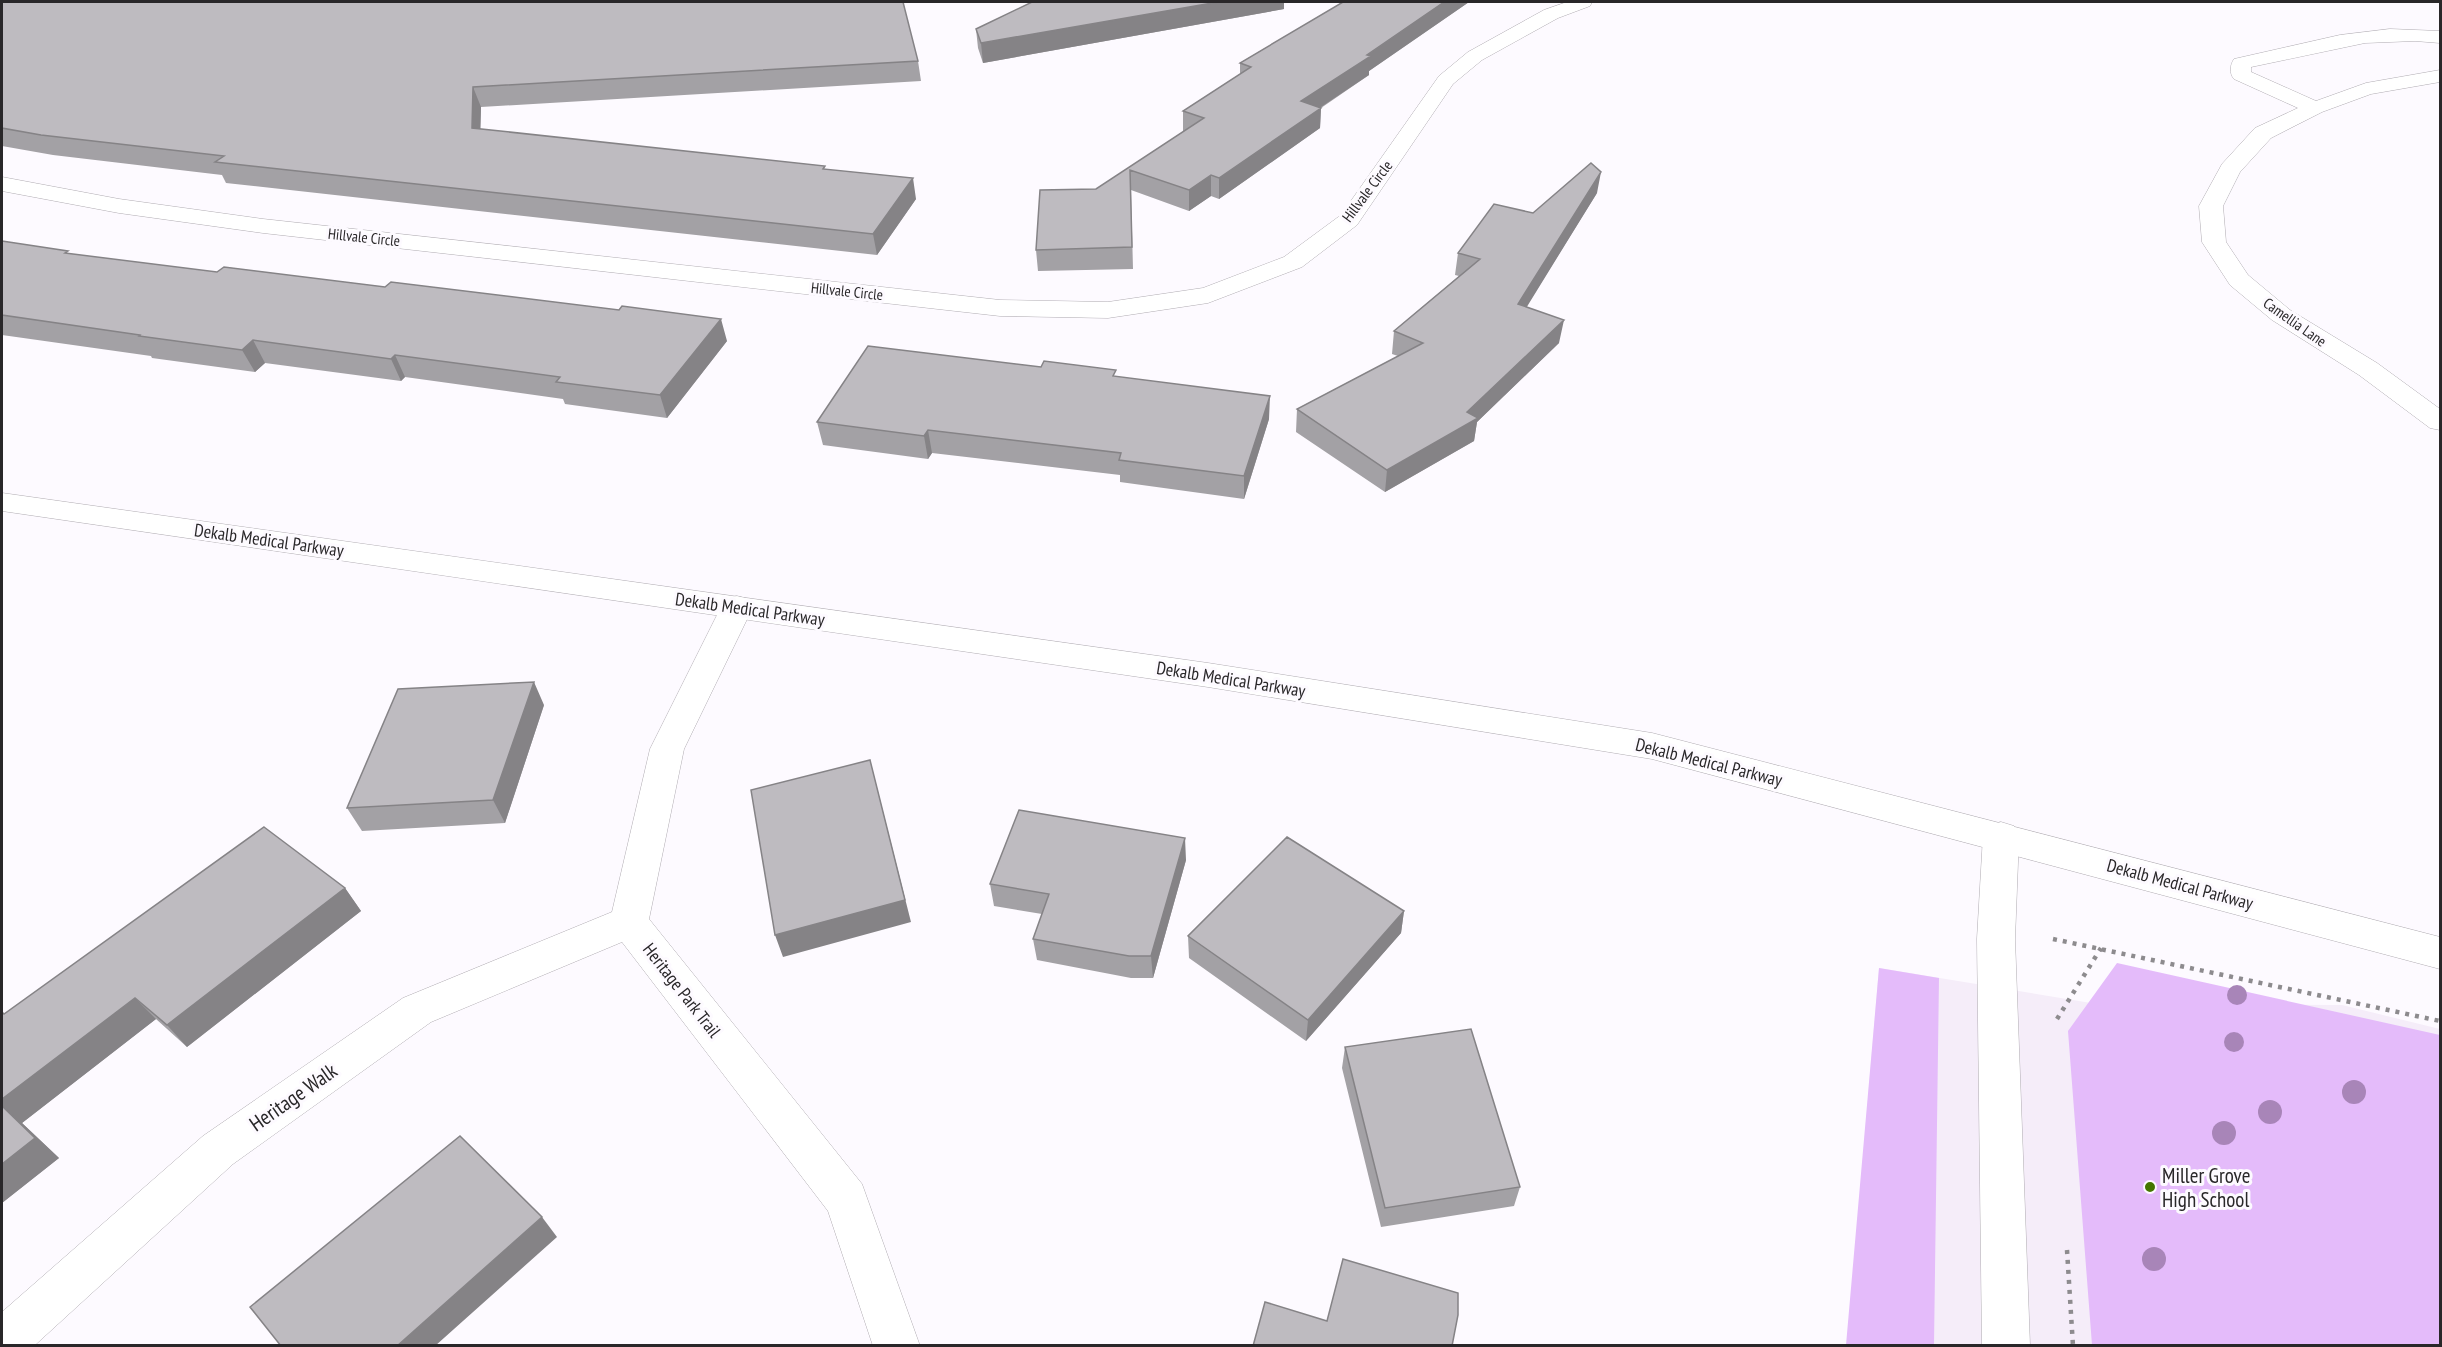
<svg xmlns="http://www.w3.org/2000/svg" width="2442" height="1347" viewBox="0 0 2442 1347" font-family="'PT Sans Narrow',sans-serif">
  <rect width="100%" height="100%" fill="#fdfaff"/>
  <path fill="#f5edf9" d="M1879,968L2097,1004L2342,1005L2440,1029V1345L1847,1346Z"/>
  <path fill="#e4bbfa" d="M2117,963L2440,1035V1345H2092L2068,1031Z
    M1879,968L1939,978L1934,1345H1846Z"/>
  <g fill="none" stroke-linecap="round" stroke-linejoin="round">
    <defs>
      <path id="minor" d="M1567,2H1592L1590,6L1558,18L1482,60L1453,84L1357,225L1302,267L1208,303L1108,318L1000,316L263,233L119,213L2,191V177L119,199L263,219L1000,300L1108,302L1203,288L1284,257L1341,215L1439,76L1468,52L1544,10Z
        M2390,29L2440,31V43L2415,41L2365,43L2251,67V72L2316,101L2366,83L2440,70V82L2371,94L2322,112L2271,138L2240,172L2223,206L2226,242L2248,275L2290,310L2377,363L2440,409V430L2430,428L2359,375L2272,320L2230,285L2202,242L2199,206L2222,164L2255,128L2298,108L2234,79C2229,73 2230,65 2234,59L2340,35Z
        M737,596L748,599L753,607L684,749L649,919L862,1184L920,1346H873L828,1211L622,942L431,1022L233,1164L34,1346H2V1312L203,1136L403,998L612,912L650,749L721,607L726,599Z
        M2001,822L2014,826L2019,836L2015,939L2030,1346H1982L1977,939L1983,836L1988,826Z"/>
      <path id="major" d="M2,493L1208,663L1652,733L2440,937V969L1652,759L1208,687L2,511Z"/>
    </defs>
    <use href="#minor" stroke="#b0acb2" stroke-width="1"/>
    <use href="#major" stroke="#b0acb2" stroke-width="1"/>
    <path stroke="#8d8b8e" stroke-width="4.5" stroke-dasharray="4 6" stroke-linecap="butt" d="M2053,939L2440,1021
      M2057,1019L2101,948
      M2067,1250L2073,1346"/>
    <use href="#minor" fill="#fff" fill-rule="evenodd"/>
    <use href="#major" fill="#fff" fill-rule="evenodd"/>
  </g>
  <g fill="#a885b8">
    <circle cx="2237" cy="995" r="10"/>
    <circle cx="2234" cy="1042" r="10"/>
    <circle cx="2354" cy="1092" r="12"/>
    <circle cx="2270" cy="1112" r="12"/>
    <circle cx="2224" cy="1133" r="12"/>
    <circle cx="2154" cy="1259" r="12"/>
  </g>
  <path fill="#a3a1a5" d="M2,2L918,61L921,81L481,107L480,129L826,169L916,199L877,255L226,183L222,175L53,155L2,146Z
    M1032,2H1284V9L983,63L978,48L976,29Z
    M1343,2H1469L1369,71V75L1321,108L1320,128L1219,199L1211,196L1189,211L1131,190L1133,269L1038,271L1036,250L1096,189L1184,131H1183V111L1240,74V63Z
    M1597,193L1526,307L1559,343L1477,422L1474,441L1385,492L1296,432L1297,409L1398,356L1392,354L1394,331L1459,276L1455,275L1458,253Z
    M2,241L69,254L727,341L667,418L565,404L563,399L405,377L401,381L265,363L255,372L152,358L151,356L2,335Z
    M1116,377L1269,419L1244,499L1120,482V475L932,453L928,459L823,445L817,422Z
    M544,705L505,823L362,831L347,808Z
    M1186,860L1153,978H1131L1037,960L1033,939L1042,914L994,906L990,884Z
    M345,888L361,911L187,1047L156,1019L22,1123L59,1158L2,1203L4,1014Z
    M1404,911L1401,933L1306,1041L1189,958L1188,936Z
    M1345,1047L1520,1187L1514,1206L1381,1227L1342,1068Z"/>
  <path fill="#858386" d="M1218,2H1284V9L983,63L981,43Z
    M1444,2H1469L1369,71V75L1300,121L1301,101Z
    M473,87L481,107L480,149L472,128Z
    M1321,108L1320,128L1219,199V178Z
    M1601,172L1597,193L1515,326L1518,304Z
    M1211,175V196L1189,211V190Z
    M913,178L916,199L877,255L873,234Z
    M721,319L727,341L667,418L660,395Z
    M1564,320L1559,343L1477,422L1474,441L1385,492L1387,470Z
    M253,340L265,363L255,372L242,350Z
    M395,355L405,377L401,381L391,359Z
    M1270,396L1269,419L1244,499V476Z
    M928,430L932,453L928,459L924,436Z
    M534,682L544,705L505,823L493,800Z
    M870,760L911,922L783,957L775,935Z
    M1185,838L1186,860L1153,978L1151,956Z
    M345,888L361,911L187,1047L167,1025Z
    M1404,911L1401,933L1306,1041L1308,1020Z
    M135,998L156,1019L22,1123L59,1158L2,1203V1099Z
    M542,1217L557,1237L435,1346H397Z"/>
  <path fill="#bebbc0" stroke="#858386" stroke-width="1.5" d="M2,2H903L918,61L473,87L472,128L825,166L823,169L913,178L873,234L215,162L224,156L41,135L2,128Z
    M1032,2H1218L981,43L976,29Z
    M1343,2H1444L1367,55L1371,56L1301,101L1321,108L1219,178L1211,175L1189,190L1130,170L1132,247L1036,250L1040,190L1096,189L1204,118L1183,111L1251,67L1240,63Z
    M1591,163L1601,172L1518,304L1564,320L1467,412L1478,418L1387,470L1297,409L1423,343L1394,331L1480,259L1458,253L1494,204L1533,213Z
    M2,241L68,251L65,253L217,272L224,267L385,287L391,282L619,310L622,306L721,319L660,395L556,382L560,377L395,355L391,359L253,340L242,350L139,336L140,335L2,315Z
    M868,346L1041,367L1044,361L1116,370L1113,376L1270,396L1244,476L1119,460L1121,453L928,430L924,436L817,422Z
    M534,682L493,800L347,808L398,689Z
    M870,760L905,900L775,935L751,790Z
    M1019,810L1185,838L1151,956H1129L1033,939L1049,894L990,884Z
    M264,827L345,888L167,1025L135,998L2,1099V1012L4,1014Z
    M1287,837L1404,911L1308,1020L1188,936Z
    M1471,1029L1520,1187L1385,1208L1345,1047Z
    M2,1106L35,1138L2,1164Z
    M460,1136L542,1217L397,1346H281L250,1307Z
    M1343,1259L1458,1293V1315L1452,1346H1253L1265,1302L1327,1321Z"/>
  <circle fill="#447600" stroke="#fdfaff" stroke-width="2" cx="2150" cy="1187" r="6"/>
  <g text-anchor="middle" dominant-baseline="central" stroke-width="6" stroke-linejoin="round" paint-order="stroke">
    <g font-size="15" fill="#292729" stroke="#fdfaff">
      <text transform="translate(1367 191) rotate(-53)">Hillvale Circle</text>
      <text transform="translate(364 237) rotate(6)">Hillvale Circle</text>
      <text transform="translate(847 291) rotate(6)">Hillvale Circle</text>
      <text transform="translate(2295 322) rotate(35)">Camellia Lane</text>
    </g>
    <g font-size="18" fill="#292729" stroke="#fdfaff">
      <text transform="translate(269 540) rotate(8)">Dekalb Medical Parkway</text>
      <text transform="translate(750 609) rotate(8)">Dekalb Medical Parkway</text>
      <text transform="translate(1231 679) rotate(9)">Dekalb Medical Parkway</text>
      <text transform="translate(1709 762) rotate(14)">Dekalb Medical Parkway</text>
      <text transform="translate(2180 884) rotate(15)">Dekalb Medical Parkway</text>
      <text transform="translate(682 990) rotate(52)">Heritage Park Trail</text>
    </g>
    <g font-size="21" fill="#292729" stroke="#fdfaff">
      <text transform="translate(293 1097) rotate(-35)">Heritage Walk</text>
    </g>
    <g font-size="21" fill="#292729" stroke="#fdfaff" text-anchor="start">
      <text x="2162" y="1175">Miller Grove<tspan x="2162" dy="24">High School</tspan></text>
    </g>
  </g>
  <rect width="2442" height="1347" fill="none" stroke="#292729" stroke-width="6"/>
</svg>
